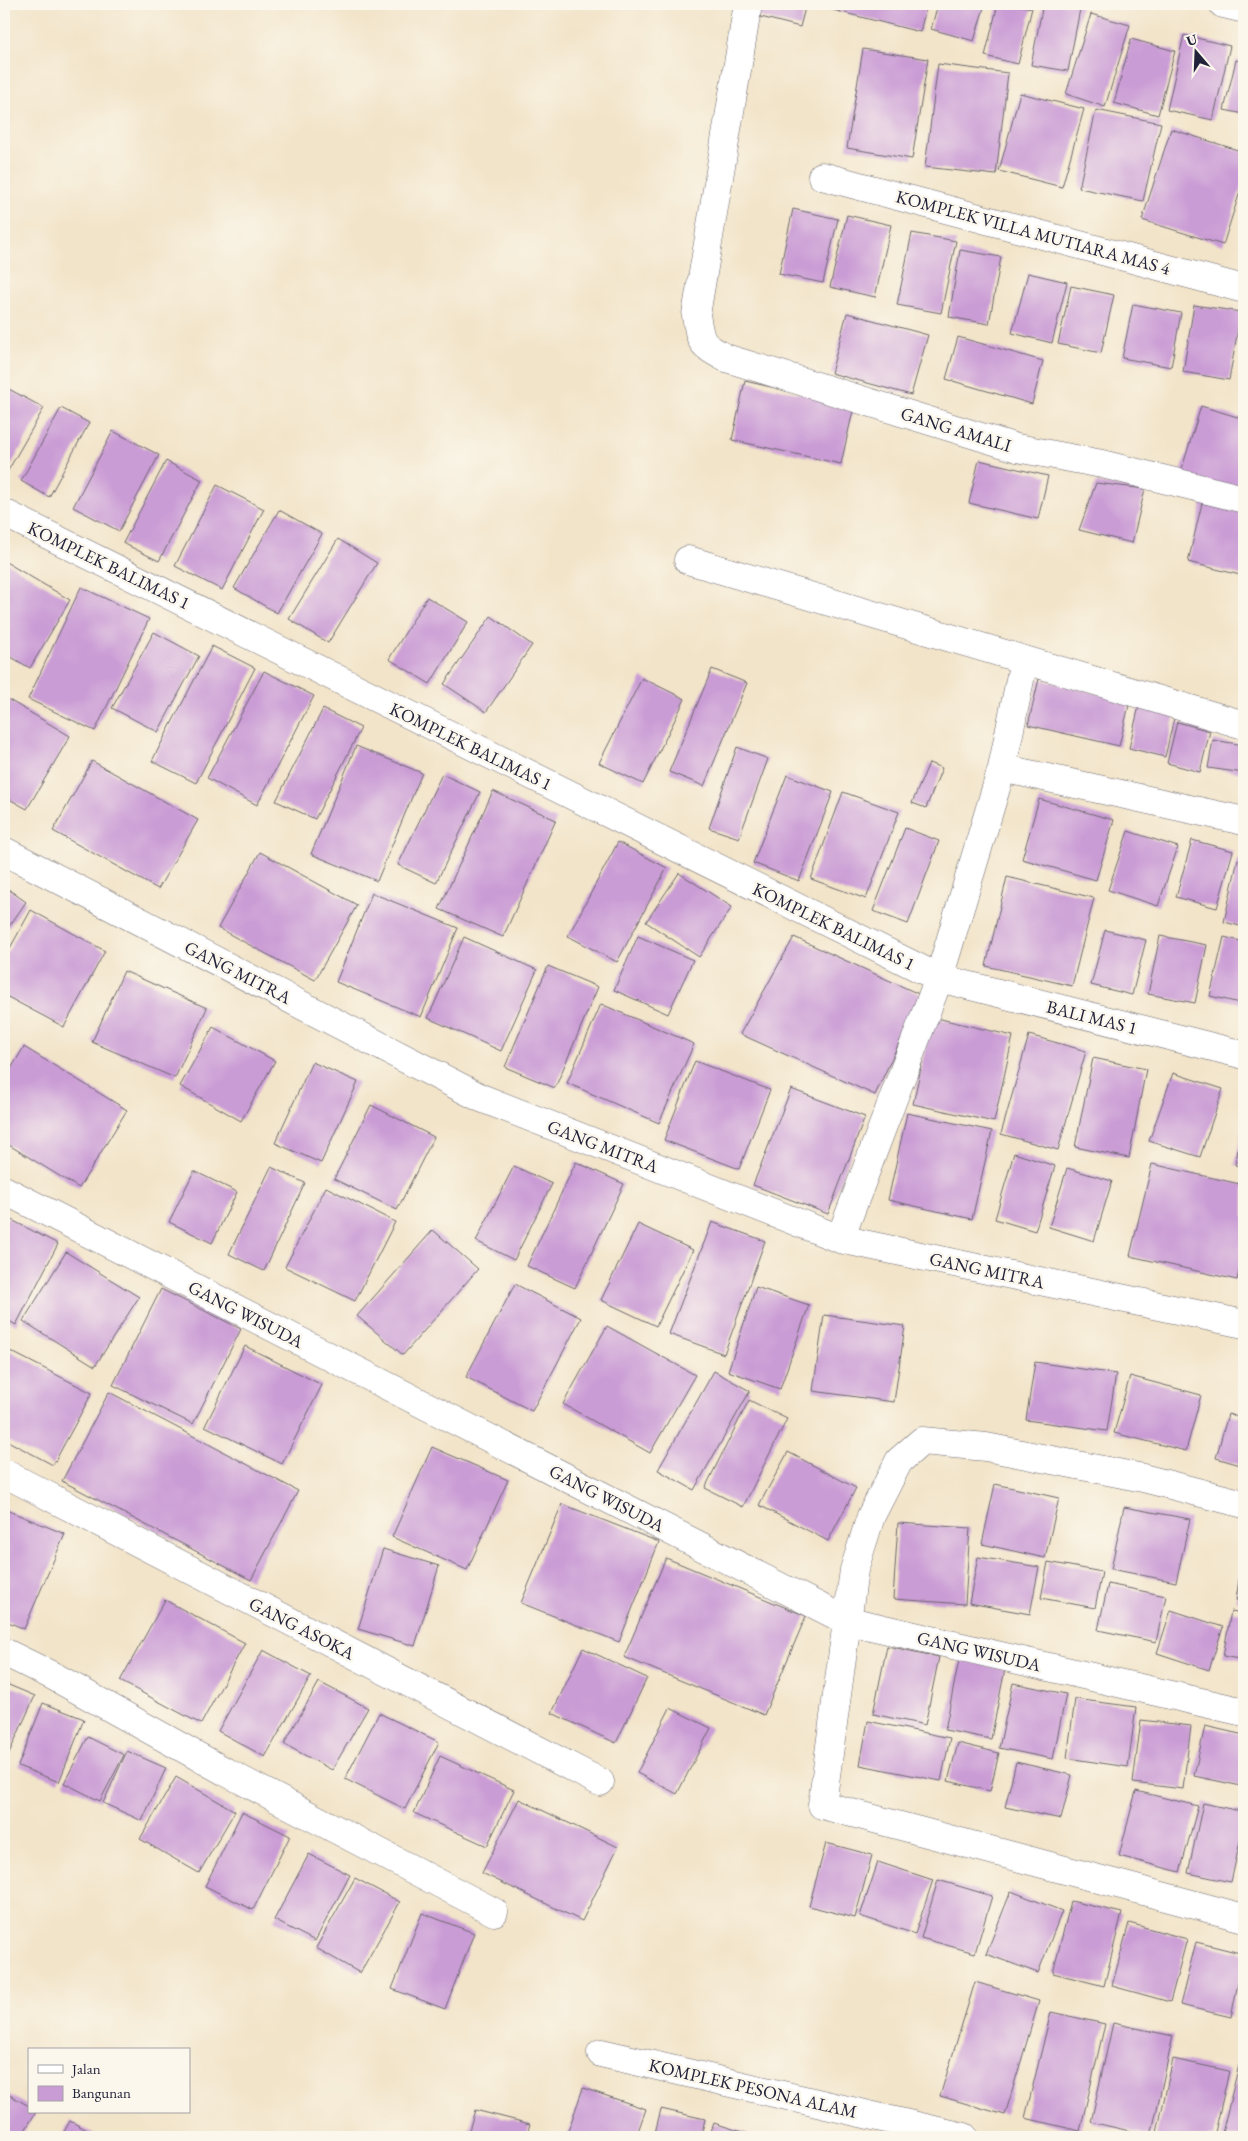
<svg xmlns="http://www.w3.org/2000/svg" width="1248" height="2141" viewBox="0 0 1248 2141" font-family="'EB Garamond',serif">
  <rect width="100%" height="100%" fill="#fbf7ec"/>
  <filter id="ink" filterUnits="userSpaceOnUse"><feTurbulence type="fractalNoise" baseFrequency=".02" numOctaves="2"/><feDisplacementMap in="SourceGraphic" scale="10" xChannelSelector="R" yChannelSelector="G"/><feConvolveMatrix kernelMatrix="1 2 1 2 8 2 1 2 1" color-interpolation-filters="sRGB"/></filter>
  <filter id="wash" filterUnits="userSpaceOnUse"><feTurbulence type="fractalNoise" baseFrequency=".0096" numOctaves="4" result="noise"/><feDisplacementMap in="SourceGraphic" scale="20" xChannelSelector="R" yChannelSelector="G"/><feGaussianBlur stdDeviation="1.12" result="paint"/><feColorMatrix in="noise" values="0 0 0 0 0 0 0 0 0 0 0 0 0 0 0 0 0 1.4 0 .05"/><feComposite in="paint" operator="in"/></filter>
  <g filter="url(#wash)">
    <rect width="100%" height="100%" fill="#f2e4c9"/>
    <g id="blocks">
      <path fill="#ca9cd5" d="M755,4H806L800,27L753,15Z
        M826,4H927L920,32L825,8Z
        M938,4H985L974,41L931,29Z
        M998,4H1013L1032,8L1018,64L985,56Z
        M1043,4H1081L1068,71L1031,65Z
        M1091,14L1130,25L1105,107L1066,94Z
        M1184,35L1230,46L1213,120L1167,110Z
        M1131,39L1175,51L1158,115L1114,103Z
        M863,49L928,59L912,159L847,148Z
        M1236,60L1244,62V114L1224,110Z
        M938,64L1008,73L996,175L925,167Z
        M1020,93L1084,109L1062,187L999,171Z
        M1096,110L1161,123L1143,201L1079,188Z
        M1171,129L1244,152V179L1223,245L1142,220Z
        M793,209L838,219L823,283L779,274Z
        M847,215L891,225L875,297L830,287Z
        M912,233L956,241L941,313L897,305Z
        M960,250L1001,257L989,324L949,317Z
        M1028,273L1067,282L1052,343L1012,333Z
        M1071,286L1114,295L1101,353L1058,344Z
        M1133,304L1181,313L1171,367L1122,358Z
        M1194,305L1241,312L1229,380L1183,372Z
        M847,313L928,335L911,395L831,373Z
        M958,337L1043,361L1032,404L946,379Z
        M745,381L854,406L841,464L732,440Z
        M7,388L44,408L6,474L4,473V393Z
        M1201,406L1244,419V464L1236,491L1180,475Z
        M61,408L89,423L49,497L21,481Z
        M113,431L159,455L119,531L73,507Z
        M979,460L1048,476L1038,519L969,503Z
        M166,461L202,480L159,561L123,543Z
        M1096,483L1145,489L1132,543L1079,530Z
        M217,485L264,509L222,590L175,566Z
        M1202,503L1244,513V576L1188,562Z
        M279,510L322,534L277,613L234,588Z
        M338,539L377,563L328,643L289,619Z
        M4,561L70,600L30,668L4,653Z
        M81,587L149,619L95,731L28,699Z
        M427,597L468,622L430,684L389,659Z
        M491,616L532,645L486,712L444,684Z
        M154,632L199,656L158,732L112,708Z
        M212,646L255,668L196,783L152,761Z
        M712,669L747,683L704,786L669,772Z
        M264,671L314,696L257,805L207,778Z
        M642,678L685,699L643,784L599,763Z
        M1039,679L1130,701L1119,746L1028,725Z
        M4,697L70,736L27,809L4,796Z
        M1139,706L1175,714L1165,757L1129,748Z
        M323,709L361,728L315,819L276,801Z
        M1177,722L1210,731L1200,772L1167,763Z
        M1213,740L1244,745V773L1208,768Z
        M356,746L422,773L377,881L311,854Z
        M737,747L768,759L739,838L709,828Z
        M92,761L198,820L158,889L53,831Z
        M929,763L942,768L926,808L912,803Z
        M442,774L480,792L436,883L398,865Z
        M787,775L833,792L799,881L753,863Z
        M493,791L556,820L503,937L439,909Z
        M843,792L899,812L866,899L811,879Z
        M1039,799L1114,820L1096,880L1022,859Z
        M905,828L939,841L908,924L873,911Z
        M1128,831L1178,847L1158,906L1108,890Z
        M1192,840L1233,851L1217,908L1176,897Z
        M618,842L667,868L617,962L568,936Z
        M260,852L357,905L315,980L218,928Z
        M1238,859L1244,861V927L1224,922Z
        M679,873L732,907L699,957L646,922Z
        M1007,877L1094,898L1072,986L986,966Z
        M4,886L26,902L4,934Z
        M372,893L458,928L421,1017L336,982Z
        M31,910L105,951L64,1027L4,995V959Z
        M1105,930L1146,940L1132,995L1091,985Z
        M638,936L693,960L668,1014L614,990Z
        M1160,936L1207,945L1195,1003L1148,994Z
        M464,937L537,970L501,1051L428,1018Z
        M794,937L921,995L875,1095L740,1034Z
        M1224,937L1244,942V1004L1210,996Z
        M548,966L598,987L555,1088L505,1067Z
        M124,971L207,1008L175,1078L92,1042Z
        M601,1004L694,1044L659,1123L567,1083Z
        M932,1017L1013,1036L994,1122L913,1104Z
        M213,1027L275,1061L241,1121L180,1086Z
        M1029,1035L1086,1051L1058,1150L1001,1134Z
        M24,1047L127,1110L79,1188L4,1142V1080Z
        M1093,1058L1146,1069L1129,1158L1075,1147Z
        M695,1061L770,1090L739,1169L664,1140Z
        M312,1062L358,1082L321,1163L275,1143Z
        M1173,1073L1223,1089L1200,1157L1149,1141Z
        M791,1089L865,1117L828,1214L753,1185Z
        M371,1105L434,1137L397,1210L334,1179Z
        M907,1113L992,1131L972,1219L888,1200Z
        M1243,1125H1244V1167L1235,1165Z
        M1014,1153L1055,1166L1035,1231L995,1219Z
        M576,1162L624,1184L575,1288L527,1266Z
        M1152,1164L1244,1185V1250L1237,1280L1130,1256Z
        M514,1166L552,1184L514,1260L476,1241Z
        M271,1167L305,1183L264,1271L229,1254Z
        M1067,1168L1112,1181L1094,1241L1049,1227Z
        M194,1171L237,1192L212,1243L169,1222Z
        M326,1187L395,1222L355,1301L285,1267Z
        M4,1216L58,1244L16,1325L4,1318Z
        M712,1222L765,1241L724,1354L669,1334Z
        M638,1224L693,1250L656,1326L601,1300Z
        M433,1230L478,1269L403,1355L357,1316Z
        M66,1252L139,1297L95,1366L23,1321Z
        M515,1284L581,1318L532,1411L466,1377Z
        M756,1287L809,1305L780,1389L728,1371Z
        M161,1289L241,1329L193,1424L113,1385Z
        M824,1315L905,1326L894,1402L813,1391Z
        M607,1326L695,1375L650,1453L563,1404Z
        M245,1346L322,1385L282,1464L205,1426Z
        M10,1351L92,1393L53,1465L4,1439V1363Z
        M1035,1362L1116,1374L1107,1431L1026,1420Z
        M714,1371L750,1391L694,1490L658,1470Z
        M1130,1376L1201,1395L1186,1451L1114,1433Z
        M109,1392L298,1491L251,1580L62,1481Z
        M749,1400L787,1419L743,1507L705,1488Z
        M1228,1414L1244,1418V1466L1216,1458Z
        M432,1447L508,1480L467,1570L392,1537Z
        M788,1452L856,1488L828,1541L759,1505Z
        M995,1484L1059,1498L1045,1558L982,1544Z
        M562,1504L659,1542L619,1642L521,1603Z
        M1124,1507L1190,1519L1176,1582L1111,1569Z
        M4,1509L65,1534L24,1629L4,1620Z
        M898,1523L970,1528L965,1604L893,1599Z
        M383,1549L439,1566L415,1646L358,1629Z
        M1243,1552H1244V1602L1236,1600Z
        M978,1557L1039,1567L1030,1614L969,1603Z
        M666,1558L806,1616L764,1715L624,1657Z
        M1048,1562L1102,1572L1095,1608L1041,1598Z
        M1108,1584L1166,1596L1156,1642L1098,1630Z
        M165,1600L245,1643L201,1724L120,1681Z
        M1171,1610L1223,1627L1209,1670L1157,1653Z
        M1231,1611L1244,1613V1660L1223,1656Z
        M887,1646L939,1657L925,1725L873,1714Z
        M583,1648L647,1678L616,1743L552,1713Z
        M263,1650L311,1676L265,1757L218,1731Z
        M959,1660L1005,1669L991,1739L945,1730Z
        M319,1682L368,1708L332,1770L284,1744Z
        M4,1683L35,1696L4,1764Z
        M1013,1683L1066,1694L1053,1759L999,1748Z
        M1075,1699L1136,1707L1128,1767L1067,1758Z
        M43,1703L84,1719L59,1782L18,1766Z
        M670,1708L711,1728L677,1794L637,1773Z
        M379,1713L439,1742L405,1809L345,1779Z
        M1141,1720L1191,1726L1183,1789L1133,1783Z
        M868,1721L950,1738L941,1781L860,1765Z
        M1205,1726L1244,1735V1772L1241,1786L1194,1776Z
        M88,1737L124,1755L100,1801L64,1783Z
        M958,1743L999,1753L990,1791L948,1781Z
        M127,1751L166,1768L142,1821L103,1803Z
        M440,1756L514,1790L487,1846L414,1813Z
        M1016,1762L1072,1775L1061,1819L1005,1807Z
        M176,1777L235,1811L199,1873L140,1839Z
        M1136,1791L1198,1806L1180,1872L1119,1856Z
        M519,1799L618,1847L582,1921L482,1873Z
        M1203,1803L1244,1812V1823L1231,1882L1188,1873Z
        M242,1812L290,1836L253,1910L205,1886Z
        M826,1843L872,1855L855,1918L809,1906Z
        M309,1854L350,1875L315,1941L274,1920Z
        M878,1862L933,1880L915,1934L860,1916Z
        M355,1878L400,1902L360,1973L316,1948Z
        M938,1880L992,1896L975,1953L921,1938Z
        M1011,1891L1062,1911L1038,1973L986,1954Z
        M1071,1901L1122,1913L1104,1986L1053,1973Z
        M422,1913L474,1933L445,2009L392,1989Z
        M1129,1923L1187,1939L1170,2002L1112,1986Z
        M1196,1942L1244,1954L1231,2017L1180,2005Z
        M975,1982L1039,2001L1005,2115L940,2096Z
        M1051,2012L1105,2024L1080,2131L1025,2118Z
        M1113,2023L1173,2036L1151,2136L1091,2122Z
        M1173,2059L1229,2071L1214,2137H1156Z
        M1239,2065L1244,2067V2137H1221Z
        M583,2088L646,2109L636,2137H566Z
        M4,2092L29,2106V2112H36L21,2137H4Z
        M661,2109L705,2119L701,2137H654Z
        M475,2110L530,2124L526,2137H467Z
        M70,2121L100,2137H61Z
        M714,2123L758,2137H709Z"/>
    </g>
  </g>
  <g filter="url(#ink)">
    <use href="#blocks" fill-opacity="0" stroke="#6b666d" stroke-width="1"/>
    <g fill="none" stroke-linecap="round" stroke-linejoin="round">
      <defs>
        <path id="street" d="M748,4L696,315C701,344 700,344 726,358L1017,448L1102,464L1244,499
          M1223,4L1244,9
          M822,176L1244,289
          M4,513L939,978L1244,1055
          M688,560L1244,725
          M1002,768L1244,821
          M4,851L481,1098L840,1239L1244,1324
          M4,1190L845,1620L1244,1712
          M840,1239L939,978L1002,768L1024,660
          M4,1473L600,1782
          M1244,1504L1143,1478L986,1447L922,1441L899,1461L871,1516L854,1570L822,1805L1244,1918
          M4,1652L55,1677L226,1772L494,1912
          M601,2053L964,2137"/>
      </defs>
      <use href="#street" stroke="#6b666d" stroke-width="29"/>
      <use href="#street" stroke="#fff" stroke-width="28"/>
    </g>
  </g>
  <g text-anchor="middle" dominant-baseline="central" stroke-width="5" stroke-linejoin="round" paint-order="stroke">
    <g font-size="18" fill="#22223b" stroke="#fbf7ec">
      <text transform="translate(1033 232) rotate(15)">KOMPLEK VILLA MUTIARA MAS 4</text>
      <text transform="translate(956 429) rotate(17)">GANG AMALI</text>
      <text transform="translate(109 565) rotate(26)">KOMPLEK BALIMAS 1</text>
      <text transform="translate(471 746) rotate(26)">KOMPLEK BALIMAS 1</text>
      <text transform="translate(834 926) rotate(26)">KOMPLEK BALIMAS 1</text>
      <text transform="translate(238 972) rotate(27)">GANG MITRA</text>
      <text transform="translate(1092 1017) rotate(14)">BALI MAS 1</text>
      <text transform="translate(603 1146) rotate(21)">GANG MITRA</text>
      <text transform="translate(987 1270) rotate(12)">GANG MITRA</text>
      <text transform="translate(246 1314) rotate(27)">GANG WISUDA</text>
      <text transform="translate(607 1498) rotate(27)">GANG WISUDA</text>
      <text transform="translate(302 1628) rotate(27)">GANG ASOKA</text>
      <text transform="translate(979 1651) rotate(13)">GANG WISUDA</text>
      <text transform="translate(753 2088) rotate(13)">KOMPLEK PESONA ALAM</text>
    </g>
  </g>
  <rect width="1248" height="2141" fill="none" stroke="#fbf7ec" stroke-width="20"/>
  <rect x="28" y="2048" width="162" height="65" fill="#fbf7ec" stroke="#a4a2a5"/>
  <rect x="38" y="2065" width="25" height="8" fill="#ffffff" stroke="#a4a2a5"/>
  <text x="72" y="2074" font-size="15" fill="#22223b">Jalan</text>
  <rect x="38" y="2086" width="25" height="15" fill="#ca9cd5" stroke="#a4a2a5"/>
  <text x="72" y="2098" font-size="15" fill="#22223b">Bangunan</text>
  <g transform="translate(1196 52) rotate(341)" stroke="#fbf7ec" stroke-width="4" paint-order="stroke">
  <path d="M0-4L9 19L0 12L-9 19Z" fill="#22223b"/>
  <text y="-8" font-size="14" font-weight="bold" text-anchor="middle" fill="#22223b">U</text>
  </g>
</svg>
